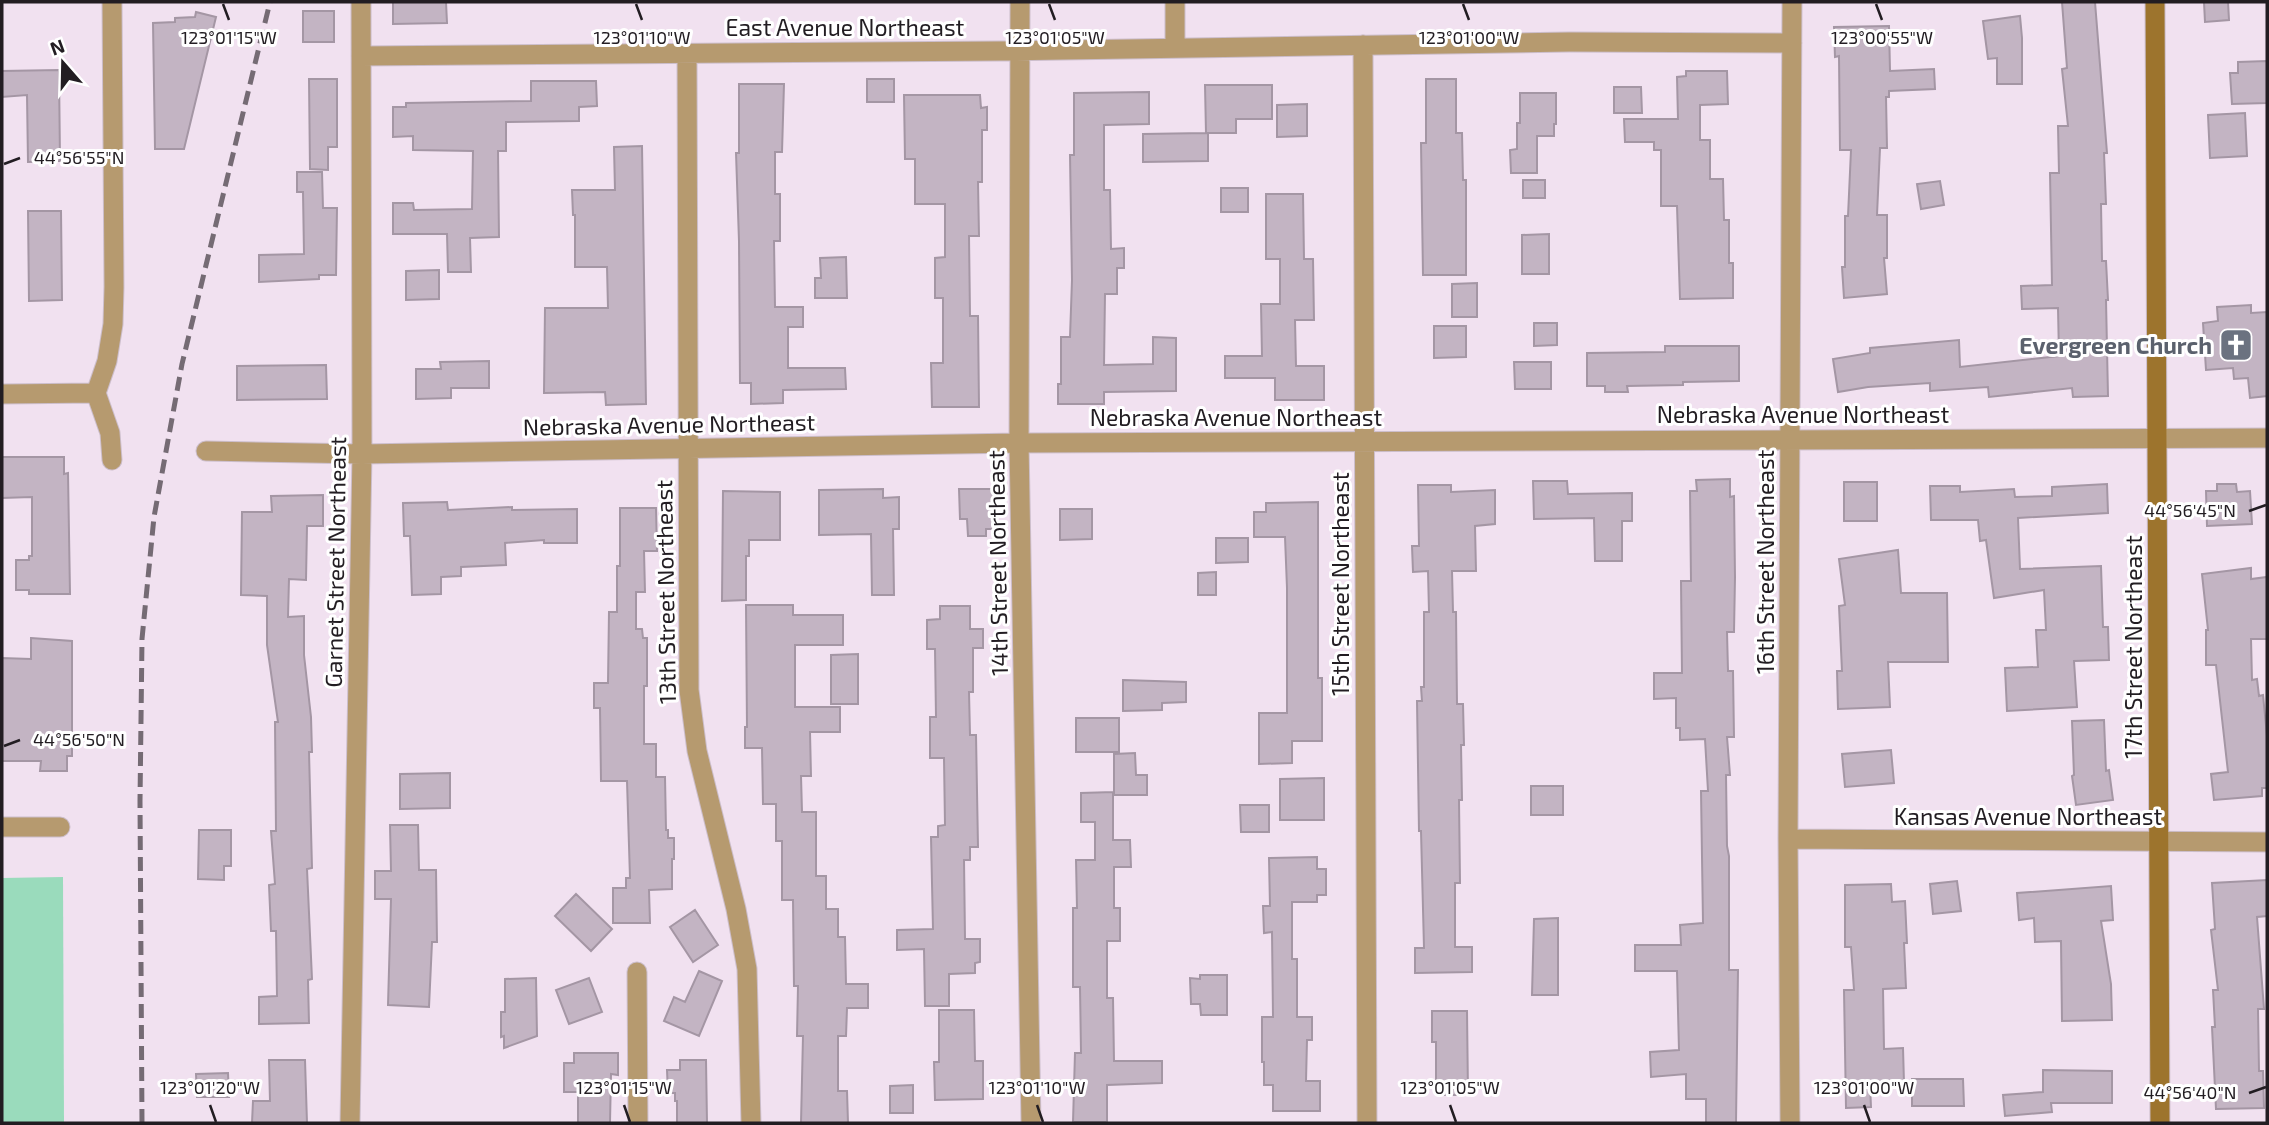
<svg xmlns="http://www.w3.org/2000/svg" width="2269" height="1125" viewBox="0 0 2269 1125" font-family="'Exo 2',sans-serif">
  <rect width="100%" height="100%" fill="#f1e1f0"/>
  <path fill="#9adbbc" d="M63,877L64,1123H2V878Z"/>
  <path fill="#c3b4c3" stroke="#a496a4" stroke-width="2" d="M393,2H446L447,23L393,24Z
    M2062,2H2095L2107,153H2104L2106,204H2101L2102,261H2106L2108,300H2106L2108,396L2073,397L2072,388L1989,397L1988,387L1930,391V383L1868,387L1838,392L1833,359L1870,353V348L1959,340L1960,367L2059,356L2058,308L2022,309L2021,286L2052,285L2050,173H2059L2058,126H2068L2062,69L2067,68Z
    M2204,2H2228L2229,20L2205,22Z
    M303,11H334V42H303Z
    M196,12L216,17L184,149H155L153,23L175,22V18L195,17Z
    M2020,16L2022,38V84H1997V58L1988,59L1983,21Z
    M1889,26L1890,71L1934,69L1935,89L1889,91V97H1886L1887,148H1880L1877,215H1887V258H1884L1887,294L1844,298L1842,267H1845V216H1848L1851,150H1840L1839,56L1835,57L1834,27Z
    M2267,61V103L2232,104L2230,73H2238V62Z
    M59,70L60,161L28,162L27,95L2,97V71Z
    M1686,71H1727L1728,104L1700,105V140H1710V179H1723L1724,220H1729V263H1733V298L1680,299L1677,206H1661V150H1654V142H1625L1624,119H1678L1677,77L1686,76Z
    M309,79H337V147H328V170L310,169Z
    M867,79H894V102H867Z
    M1426,79H1456V133H1462L1463,180H1466V275H1423L1421,143H1426Z
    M531,81H596L597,106L579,107V121L506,122V151H498L499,237L470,238L471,272H448L447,234H393V203H413L414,210L472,209L473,151L413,150V136L393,137V107H406V103L531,101Z
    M739,84H784L782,152H775V194H780V241H774L775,307H803V327H788V368H845L846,389L783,390V403L751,404V383H740L739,241L736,153H739Z
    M1205,85H1272V119H1236V133H1208V161L1143,162V134L1206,133Z
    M1614,87H1641L1642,113H1614Z
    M1149,92V124L1104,125V190H1110L1111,249L1124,248V268H1117V294H1105L1104,365L1153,364V337L1176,338V391L1104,392V404H1058V384H1061V337H1070L1072,280L1070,155H1074V93Z
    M1520,93H1556V124H1554V136H1537V173H1511L1510,150L1517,149V123H1520Z
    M904,95H980L981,108L987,107V130H982V182H978L979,236H969L970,316H978L979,407H932L931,363H943V298H935V258L945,257V204H915V159H905Z
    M1307,104V136L1277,137V105Z
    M2245,113L2247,156L2210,158L2208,115Z
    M642,146L646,404L606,405L605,392L544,393L545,308H608L607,267H575V215H573L572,190H615L614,147Z
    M297,172H322L323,208H337L336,275H319V279L259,282V255L304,254L303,192H297Z
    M1523,180H1545V198H1523Z
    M1940,181L1944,205L1921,209L1917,184Z
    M1221,188H1248V212H1221Z
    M1266,194H1303L1304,259H1313L1314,320H1295L1296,366H1324V400H1275V378H1225V356H1262L1261,304H1280V259H1266Z
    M28,211H61L62,300L29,301Z
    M1549,234V274H1522V235Z
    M846,257L847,298H815V278H821L820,258Z
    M439,270V299L406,300V271Z
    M1477,283V317H1452V284Z
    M2251,305V313L2267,312V396L2250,398L2248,378L2234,379L2233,368L2206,370L2203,323L2218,321L2217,307Z
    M1534,323H1557V345L1534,346Z
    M1434,326H1466V357L1434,358Z
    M1665,346H1739V381L1683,382V385L1627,386L1628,392H1605V386H1587V353L1665,352Z
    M489,361V388H451V398L416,399V369H441L440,362Z
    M1514,362H1551V389H1515Z
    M326,365L327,399L237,400V366Z
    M2,457H64V474L68,473L70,594H29V590H16V560H29V556H32V497L2,498Z
    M1730,479V497L1734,496L1735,577L1734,632H1727L1728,671H1733L1734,737H1727L1730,775H1726L1727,846L1729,856V970H1738L1736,1123H1706V1099H1686V1074L1651,1077L1650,1052L1679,1050L1677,971H1635V945H1681L1680,925L1703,923L1701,791H1708L1705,739L1680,740V728H1676V698L1654,699V673H1682L1681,581H1691L1690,491H1697L1696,480Z
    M1533,481H1567L1568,494L1632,493V521H1622V561H1595L1594,518L1534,519Z
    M1844,482H1877V521H1844Z
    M2107,484L2108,513L2018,518L2020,569L2101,566L2103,627H2108L2109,660L2074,661L2077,707L2007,711L2005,668L2038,667L2036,630H2046L2044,590L1994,598L1986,540L1980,541L1978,520H1931L1930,486H1960V492L2014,489L2015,497L2052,496V487Z
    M2217,484H2236L2237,492L2250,491L2252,524L2207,526L2206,491H2217Z
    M1418,485H1451V492L1495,490V524L1475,526L1476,571H1452L1453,612H1456L1457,704H1463L1464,745H1461L1462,800H1459L1460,883H1455V947H1472V972L1415,973V948H1424L1421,831H1419L1417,701H1422L1421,687H1424V612H1429L1428,571L1413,572L1412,546H1419Z
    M883,489V498L899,497V529H893L894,595H872L871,534L819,535V490Z
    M959,489H995V529H986V536H968L967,519H960Z
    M723,491L780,492V540H749V556H746V600L722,601Z
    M323,495V526H307L306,580L289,579L288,617L304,616V655L311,717L312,752H309L312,868L307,869L312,979L308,980L309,1023L259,1024V997L277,996L276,931H271L269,885L275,884L271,831H276L275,722H278L267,645V596L241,595L242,512H272L271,496Z
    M447,502L448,510L512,507V510L577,509V543H544V540L505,543L506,565L461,567V576L441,577V594L412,595L410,536H404L403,503Z
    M1318,502V678H1322V741H1292V763L1259,764V713H1287V588L1285,537H1254V512H1266V503Z
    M620,508H656L657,551H644L645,592H636V629H642L643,638H647V686H644V744H656V777H665L666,830H668V838H674V859H672V889L649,890L650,923H613V888H626V878H630L627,781H601L600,708H594V683H608L609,612H617V566H620Z
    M1060,509H1092V539L1060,540Z
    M1216,538H1248V562L1216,563Z
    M1898,550L1901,593H1947L1948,662H1888L1890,707L1838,709L1837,671H1842L1839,606L1845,605L1839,559Z
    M2251,568V579L2267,577V639H2251L2252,680L2257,679L2259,696L2263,695L2267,736V788H2262V796L2214,800L2211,774L2228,772L2216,665H2206V630H2208L2202,574Z
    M1216,572V595H1198V573Z
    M746,605H793V615H843V645H795V707H840V732H810L811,776H801L802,812H816V876H826V909H838V937H845L846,984H868V1008H847L846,1036H838V1091H847L848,1123H801L803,1036H797L798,986H794L793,900H782V841H776V804H763L762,748H745V727H747Z
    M940,606H970V629H983V648H973V692H969L970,735H976L978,847H970V860H964L965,939H980V962L975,963V973L949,974V1006H925L924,949L897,950V930L933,929L931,837H938V826L945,825L944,758H930V717H936L935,649H927V620L940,619Z
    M31,638L72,641V756H67V771H40L41,761H2V658L31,659Z
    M858,654V704H831V655Z
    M1123,680L1186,682V702L1162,703V710L1123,711Z
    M1076,718H1119V752H1076Z
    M2104,720L2106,771L2109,770L2113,800L2076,805L2072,776L2074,775L2072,721Z
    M1891,750L1894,783L1845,787L1842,754Z
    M1135,753L1136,775H1147V795H1114V754Z
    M450,773V808L400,809V774Z
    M1324,778V820H1280V779Z
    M1531,786H1563V815H1531Z
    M1113,792V840H1130L1131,867H1114V908H1120V941H1107V998H1113L1114,1061H1162V1083L1107,1085V1122H1073L1075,1053H1081L1080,987H1073V908H1077L1076,860H1095V822H1081V793Z
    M1240,805H1269V832H1241Z
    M390,825H418L419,870H436L437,942H432L429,1007L388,1005L391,899H375V871H391Z
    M199,830H231V866H224V880L198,879Z
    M1317,857V869H1326V895H1317V902H1292V959H1297V1017H1312V1040H1307L1306,1081H1320V1111H1273V1085H1264V1062H1262V1017H1273L1272,932L1264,933L1263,906H1270L1269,858Z
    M2267,880V916L2257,917L2264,1009H2258L2259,1071H2263L2264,1108L2216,1109L2212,1027H2215L2213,990H2218L2211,930L2215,929L2212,883Z
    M1957,881L1961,911L1933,914L1930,884Z
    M1891,884L1892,902L1905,901L1907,943H1904L1906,988L1883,989L1884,1049L1903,1048L1904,1083L1870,1084L1871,1107L1846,1108L1844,990H1854L1851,947H1845V885Z
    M2111,886L2113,920L2101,921L2111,984L2112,1020L2062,1021L2061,941L2035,942L2034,918L2019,920L2017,893Z
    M576,894L612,929L591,951L555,916Z
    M695,910L718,945L693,962L670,927Z
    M1558,918V995H1532L1534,919Z
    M699,971L722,981L699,1036L664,1021L674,997L685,1002Z
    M1200,975H1227V1015H1201L1200,1004H1191L1190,978L1200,979Z
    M536,978L537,1036L504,1048V1036L501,1037V1012H505V979Z
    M589,978L602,1012L569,1024L556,990Z
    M939,1010H974L975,1061H983V1099L935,1100L934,1062H939Z
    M1432,1011H1467L1468,1095H1436V1042H1432Z
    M574,1053H618V1075L611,1074L610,1123H578V1092H564V1063H574Z
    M269,1060H305L307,1123H252L253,1101H270Z
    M680,1060H706L707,1123H677V1101H675V1093H668L667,1070H680Z
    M2043,1070L2112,1071V1103H2051L2052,1112L2005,1116L2003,1095L2043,1092Z
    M228,1073L229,1097H197L196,1074Z
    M1912,1079H1963L1964,1106H1912Z
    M913,1085V1113H890V1086Z"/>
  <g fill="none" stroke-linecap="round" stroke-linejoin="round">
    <defs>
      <path id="minor" d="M112,2L114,287L113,324L107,361L96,393L110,433L112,460
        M1020,2L1019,443L1031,1123
        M1175,2V48
        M1363,45L1367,1123
        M687,53L689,690L697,751L736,909L747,969L751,1123
        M361,56L999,51L1569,42L1792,43
        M2,394L96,393
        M206,451L362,454L1019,443L2267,438
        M2,827H60
        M1788,839L2267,842
        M637,972L638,1123
        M350,1123L362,454L361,2
        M1790,1123L1788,839L1792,2"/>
      <path id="secondary" d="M2155,2L2160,1123"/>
    </defs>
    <use href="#minor" stroke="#ccbecb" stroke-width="21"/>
    <use href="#secondary" stroke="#ccbecb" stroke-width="21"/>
    <use href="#minor" stroke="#b69a6f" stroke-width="19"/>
    <use href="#secondary" stroke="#9d742d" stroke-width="19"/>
    <path stroke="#756b74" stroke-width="5" stroke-dasharray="14 7" stroke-linecap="butt" d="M142,1123L140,801L142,639L154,517L182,364L270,2"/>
  </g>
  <path fill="none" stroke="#221d22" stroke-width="2.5" d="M223,4L229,20M636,4L642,20M1049,4L1055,20M1463,4L1469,20M1876,4L1882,20M4,164L20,158M2249,511L2266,505M4,746L20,740M2249,1093L2266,1087M210,1105L216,1122M624,1105L630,1122M1037,1105L1043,1122M1450,1105L1456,1122M1864,1105L1870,1122"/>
  <defs>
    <symbol id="church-square" viewBox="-11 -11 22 22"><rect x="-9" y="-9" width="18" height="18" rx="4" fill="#6b7280" stroke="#fff"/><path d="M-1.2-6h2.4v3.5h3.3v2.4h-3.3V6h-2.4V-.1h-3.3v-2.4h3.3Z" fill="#fff"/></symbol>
  </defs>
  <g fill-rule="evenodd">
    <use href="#church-square" x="2217" y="326" width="38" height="38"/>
  </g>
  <g text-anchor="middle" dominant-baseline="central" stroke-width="6" stroke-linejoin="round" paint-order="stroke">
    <g font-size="23" fill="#221d22" stroke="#fff">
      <text x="845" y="27">East Avenue Northeast</text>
      <text x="1803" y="414">Nebraska Avenue Northeast</text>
      <text x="1236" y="417">Nebraska Avenue Northeast</text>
      <text transform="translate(669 424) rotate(-1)">Nebraska Avenue Northeast</text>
      <text transform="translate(335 562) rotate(-89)">Garnet Street Northeast</text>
      <text transform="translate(1765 562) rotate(-90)">16th Street Northeast</text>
      <text transform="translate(997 563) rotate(-91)">14th Street Northeast</text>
      <text transform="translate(1340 584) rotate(-90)">15th Street Northeast</text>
      <text transform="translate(665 592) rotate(-91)">13th Street Northeast</text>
      <text transform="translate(2133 647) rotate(-90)">17th Street Northeast</text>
      <text x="2028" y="816">Kansas Avenue Northeast</text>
    </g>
    <g font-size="23" font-weight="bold" fill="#5b616d" stroke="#fff" text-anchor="end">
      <text x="2212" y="345">Evergreen Church</text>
    </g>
  </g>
  <g font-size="18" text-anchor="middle" fill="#221d22" stroke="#fff" stroke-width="6" stroke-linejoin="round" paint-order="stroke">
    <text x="229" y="44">123°01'15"W</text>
    <text x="642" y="44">123°01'10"W</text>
    <text x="1055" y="44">123°01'05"W</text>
    <text x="1469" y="44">123°01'00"W</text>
    <text x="1882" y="44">123°00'55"W</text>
    <text x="79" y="164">44°56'55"N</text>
    <text x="2190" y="517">44°56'45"N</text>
    <text x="79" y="746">44°56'50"N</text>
    <text x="210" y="1094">123°01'20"W</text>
    <text x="624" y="1094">123°01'15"W</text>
    <text x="1037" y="1094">123°01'10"W</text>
    <text x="1450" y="1094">123°01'05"W</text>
    <text x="1864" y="1094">123°01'00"W</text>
    <text x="2190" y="1099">44°56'40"N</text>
  </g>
  <rect width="2269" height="1125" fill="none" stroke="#221d22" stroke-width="7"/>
  <g transform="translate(63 63) rotate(340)" stroke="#ffffff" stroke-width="5" paint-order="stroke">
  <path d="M0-5L12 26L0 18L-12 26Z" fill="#221d22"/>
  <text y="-10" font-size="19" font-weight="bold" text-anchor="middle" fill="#221d22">N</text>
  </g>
</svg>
